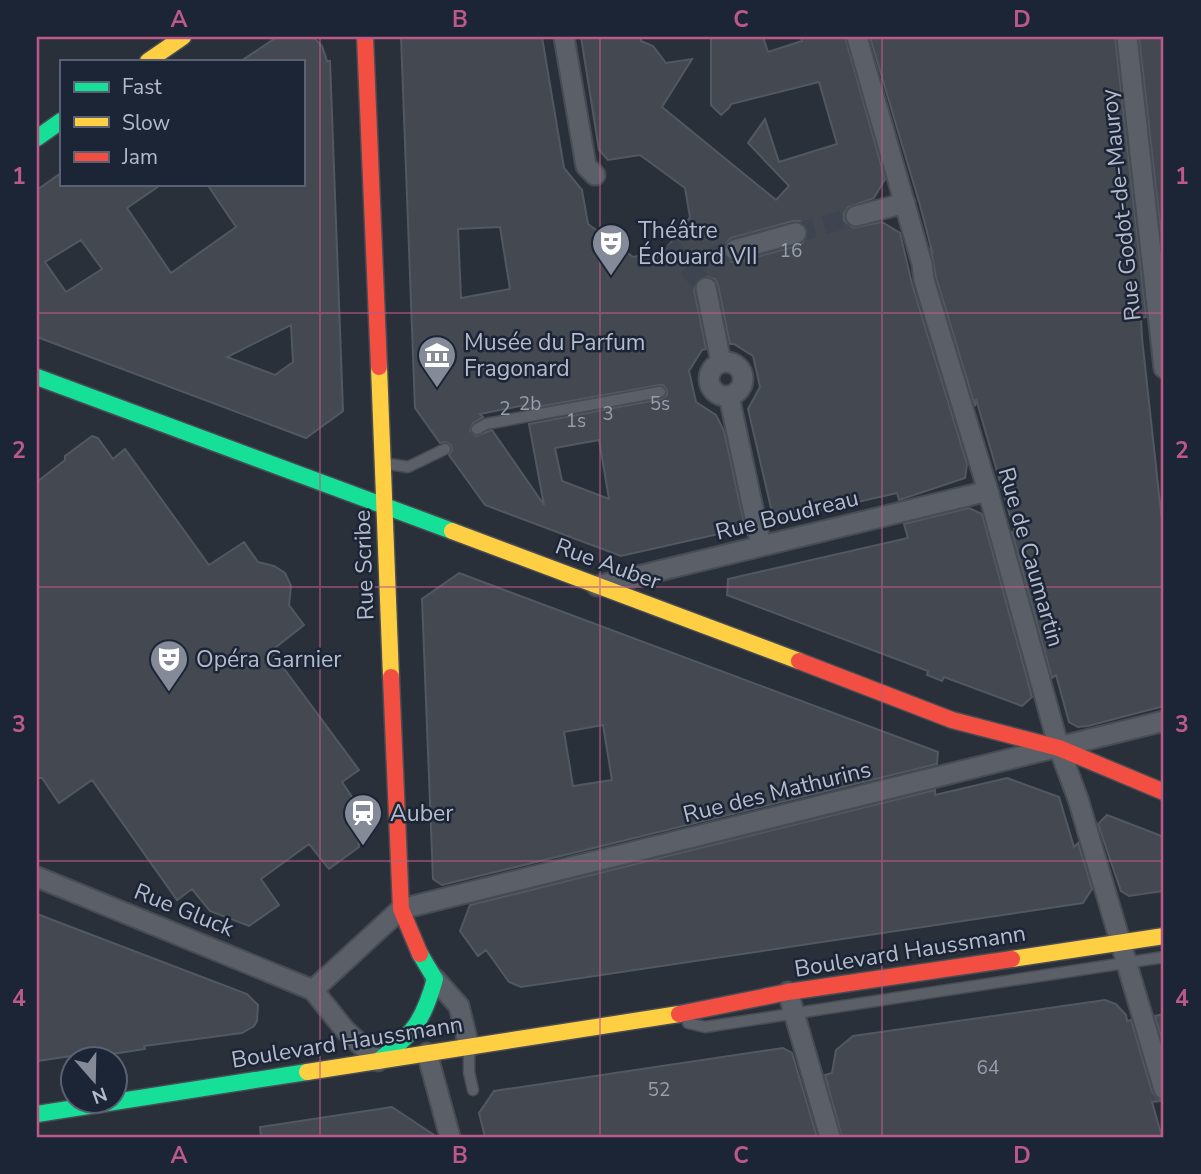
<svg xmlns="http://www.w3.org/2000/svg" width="1201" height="1174" viewBox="0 0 1201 1174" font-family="'Nunito Sans',sans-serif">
  <rect width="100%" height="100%" fill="#2a303a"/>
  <path fill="#434851" stroke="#525861" stroke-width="2" fill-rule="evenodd" d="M277,37H313L322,46L327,61H330L343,411L306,438L37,337V190L61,173V184H162L127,208L171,273L236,227L207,184H303V61H241ZM81,240L102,269L66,292L45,262ZM291,325L293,362L275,375L227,357Z
    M401,37H542L564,168L582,190L588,224L633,257L664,251L683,227L690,217L685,188L640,155L608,160L599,150L581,37H641V41L653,46L666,63L692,59L662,107L776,200L789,186L748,143L765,119L779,162L837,144L819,82L731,104L729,108L721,115L711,105V37H763L768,52L802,41L801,37H845L885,179L874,198L848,207L844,213V220L853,228L882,222L900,233L912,284L967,464L965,478L899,500L897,493L774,521L748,409L760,387L753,356L734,344H730L718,285L715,279L704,276L697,279L694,290L706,349L702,350L689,371L696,402L716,415L724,431L745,528L621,556L485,505L449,455L452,450L451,445L446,442L440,443L415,408ZM793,221H800L808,229V237L800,245L738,262H731L723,254V246L731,238ZM500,227L510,289L461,298L458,229ZM659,385H663L667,390V395L661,399L529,424L544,505L492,430L476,436L470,430L473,423L483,417L480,414L525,405L526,409ZM599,440L609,499L562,481L555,448Z
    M870,37H1115L1146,317L1141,318L1142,338L1164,540V706L1088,726L1078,727L1069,722L1056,675L1052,678L1012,532L1015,533L976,399L975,406L936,277L931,250L932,251L920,205Z
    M1139,37H1164V260Z
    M92,436L98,438L113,459L125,449L209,565L244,542L258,562L274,566L285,573L291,586L289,605L304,625L271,651L359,770L342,782L357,804L359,847L329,869L309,844L261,879L279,905L249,926L210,911L192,889L177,900L92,780L59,803L42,778H37V482L65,460V456Z
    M969,508L982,514L1032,697L1022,706L944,677L942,681L927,675L928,671L727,595L728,579L908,538L904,524Z
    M459,573L938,752L937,764L442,885L433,879L422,599ZM603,725L612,780L573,786L564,732Z
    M1007,778L1059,797L1074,847L1078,843L1092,889L1083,903L521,987L509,982L486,950L478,956L460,931L470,905L935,790V795Z
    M1107,815L1164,837V891L1129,896L1121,891L1098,824Z
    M37,914L247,994L258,1005L257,1021L254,1026L242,1033L144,1046L145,1049L99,1056V1052L37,1061Z
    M1105,1000L1116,1004L1126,1015L1127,1021L1131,1020L1152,1092L1161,1101L1152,1102L1162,1137H842L825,1075L832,1073L836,1050L853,1036Z
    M1164,1014V1047L1155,1016Z
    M783,1048L792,1053L817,1137H485L479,1113L494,1091Z
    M392,1107L437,1137H261L260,1127Z"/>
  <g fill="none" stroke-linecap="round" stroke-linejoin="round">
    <path stroke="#3f4550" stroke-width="19" stroke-dasharray="19 10" stroke-linecap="butt" d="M796,233L856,216
      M669,245L704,286
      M685,264L735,250"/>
    <defs>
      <path id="lane" d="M477,429L486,424L660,392
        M383,463L408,467L445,449
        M688,1023L705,1027L1164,957
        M469,1049V1072L473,1090"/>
      <path id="street" d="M564,37L586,166L595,175
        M857,37L922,264L924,280L988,491L1059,748L1078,799L1164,1089
        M1127,37L1164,368
        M856,216L905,203
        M735,250L796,233
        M706,288L721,362
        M709 379a17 17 0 1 1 34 0a17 17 0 1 1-34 0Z
        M729,396L761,546
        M597,586L988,491
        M37,877L313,990L345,1030L378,1061
        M435,979L459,1006L469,1047
        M313,990L401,909L1164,721
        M788,992L830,1137
        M427,1053L450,1137"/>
      <path id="fast" d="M37,138L61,121
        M37,377L452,531
        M378,1061C413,1034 423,1022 435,979L420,954
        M37,1114L307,1072"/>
      <path id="slow" d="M148,61L183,37
        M379,367L391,677
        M452,531L799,661
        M1012,959L1164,936
        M307,1072L679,1014"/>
      <path id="jam" d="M365,37L379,367
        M799,661L952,720L1059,748L1164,792
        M391,677L401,909L420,954
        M679,1014L788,992L1012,959"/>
    </defs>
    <use href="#lane" stroke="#484c54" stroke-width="13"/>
    <use href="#street" stroke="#484c54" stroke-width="23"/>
    <use href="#fast" stroke="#484c54" stroke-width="19"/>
    <use href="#slow" stroke="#484c54" stroke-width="19"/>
    <use href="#jam" stroke="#484c54" stroke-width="19"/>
    <use href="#lane" stroke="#5b5f68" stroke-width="10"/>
    <use href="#street" stroke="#5b5f68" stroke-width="19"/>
    <use href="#fast" stroke="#16e098" stroke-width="16"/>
    <use href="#slow" stroke="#ffcf43" stroke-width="16"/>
    <use href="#jam" stroke="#f24e42" stroke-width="16"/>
  </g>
  <path fill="none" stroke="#bc5988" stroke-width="2" stroke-opacity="0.55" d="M320,37V1137M600,37V1137M882,37V1137M37,313H1164M37,587H1164M37,861H1164"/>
  <defs>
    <symbol id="theatre-pin" viewBox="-11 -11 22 30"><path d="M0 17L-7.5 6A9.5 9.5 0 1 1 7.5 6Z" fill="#848a98" stroke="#1c2536"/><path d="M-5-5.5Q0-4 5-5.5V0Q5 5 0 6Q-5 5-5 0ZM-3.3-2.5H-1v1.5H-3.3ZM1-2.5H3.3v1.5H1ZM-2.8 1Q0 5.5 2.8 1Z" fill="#fff"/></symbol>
    <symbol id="museum-pin" viewBox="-11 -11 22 30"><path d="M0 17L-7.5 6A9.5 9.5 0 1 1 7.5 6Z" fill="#848a98" stroke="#1c2536"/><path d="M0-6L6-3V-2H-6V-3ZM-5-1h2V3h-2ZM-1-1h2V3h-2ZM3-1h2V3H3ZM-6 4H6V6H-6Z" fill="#fff"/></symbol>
    <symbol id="station-pin" viewBox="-11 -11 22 30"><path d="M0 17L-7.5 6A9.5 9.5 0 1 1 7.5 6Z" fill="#848a98" stroke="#1c2536"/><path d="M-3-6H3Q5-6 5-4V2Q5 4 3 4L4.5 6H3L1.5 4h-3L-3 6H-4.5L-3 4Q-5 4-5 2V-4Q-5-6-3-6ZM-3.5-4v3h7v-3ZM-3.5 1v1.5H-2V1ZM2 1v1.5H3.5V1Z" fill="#fff"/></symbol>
  </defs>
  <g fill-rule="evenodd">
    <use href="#theatre-pin" x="589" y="221" width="44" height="60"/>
    <use href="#museum-pin" x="415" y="333" width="44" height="60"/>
    <use href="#theatre-pin" x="147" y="637" width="44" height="60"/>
    <use href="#station-pin" x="341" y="791" width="44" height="60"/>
  </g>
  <g text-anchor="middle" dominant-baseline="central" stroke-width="5" stroke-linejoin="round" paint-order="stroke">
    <g font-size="19" fill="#989eac">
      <text x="791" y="251">16</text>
      <text x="530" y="404">2b</text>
      <text x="660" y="404">5s</text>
      <text x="505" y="409">2</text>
      <text x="608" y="414">3</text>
      <text x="576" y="421">1s</text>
      <text x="988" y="1068">64</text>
      <text x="659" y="1090">52</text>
    </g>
    <g font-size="23" fill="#b4bbcb" stroke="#1c2536">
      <text transform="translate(1121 205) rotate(-96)">Rue Godot-de-Mauroy</text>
      <text transform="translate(787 515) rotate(-14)">Rue Boudreau</text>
      <text transform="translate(1031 557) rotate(74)">Rue de Caumartin</text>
      <text transform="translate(608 564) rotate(20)">Rue Auber</text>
      <text transform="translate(364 565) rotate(-92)">Rue Scribe</text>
      <text transform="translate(777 792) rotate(-14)">Rue des Mathurins</text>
      <text transform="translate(184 910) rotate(22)">Rue Gluck</text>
      <text transform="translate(910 951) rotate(-9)">Boulevard Haussmann</text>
      <text transform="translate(347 1042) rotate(-9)">Boulevard Haussmann</text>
    </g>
    <g font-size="23" fill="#b4bbcb" stroke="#1c2536" text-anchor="start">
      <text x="638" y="230">Théâtre<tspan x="638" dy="26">Édouard VII</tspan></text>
      <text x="464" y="342">Musée du Parfum<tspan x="464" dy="26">Fragonard</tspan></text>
      <text x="196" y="659">Opéra Garnier</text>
      <text x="390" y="813">Auber</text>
    </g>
  </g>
  <rect width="1201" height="1174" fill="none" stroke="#1c2536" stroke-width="77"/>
  <rect x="60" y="60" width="245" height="126" fill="#1c2536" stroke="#596172" stroke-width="2"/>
  <rect x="74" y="82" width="35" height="10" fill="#16e098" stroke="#596172" stroke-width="2"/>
  <text x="122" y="94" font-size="21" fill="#b4bbcb">Fast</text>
  <rect x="74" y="117" width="35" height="10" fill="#ffcf43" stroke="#596172" stroke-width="2"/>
  <text x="122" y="130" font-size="21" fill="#b4bbcb">Slow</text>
  <rect x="74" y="152" width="35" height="10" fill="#f24e42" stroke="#596172" stroke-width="2"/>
  <text x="122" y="164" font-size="21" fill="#b4bbcb">Jam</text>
  <g transform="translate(94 1080) rotate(160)"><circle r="33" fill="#1c2536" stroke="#596172" stroke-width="2"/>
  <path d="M0-5L12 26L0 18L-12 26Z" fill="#848a98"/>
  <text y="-10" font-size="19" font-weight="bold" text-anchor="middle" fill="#b4bbcb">N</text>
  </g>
  <rect x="38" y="38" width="1124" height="1098" fill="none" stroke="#bc5988" stroke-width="2.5"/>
  <g font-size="23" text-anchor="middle" font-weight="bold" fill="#bc5988">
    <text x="179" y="27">A</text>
    <text x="460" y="27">B</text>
    <text x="741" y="27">C</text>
    <text x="1022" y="27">D</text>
    <text x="19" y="184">1</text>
    <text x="1182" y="184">1</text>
    <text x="19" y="458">2</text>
    <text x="1182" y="458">2</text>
    <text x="19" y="732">3</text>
    <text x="1182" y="732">3</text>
    <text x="19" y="1006">4</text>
    <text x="1182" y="1006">4</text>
    <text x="179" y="1163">A</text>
    <text x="460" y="1163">B</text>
    <text x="741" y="1163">C</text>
    <text x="1022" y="1163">D</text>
  </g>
</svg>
